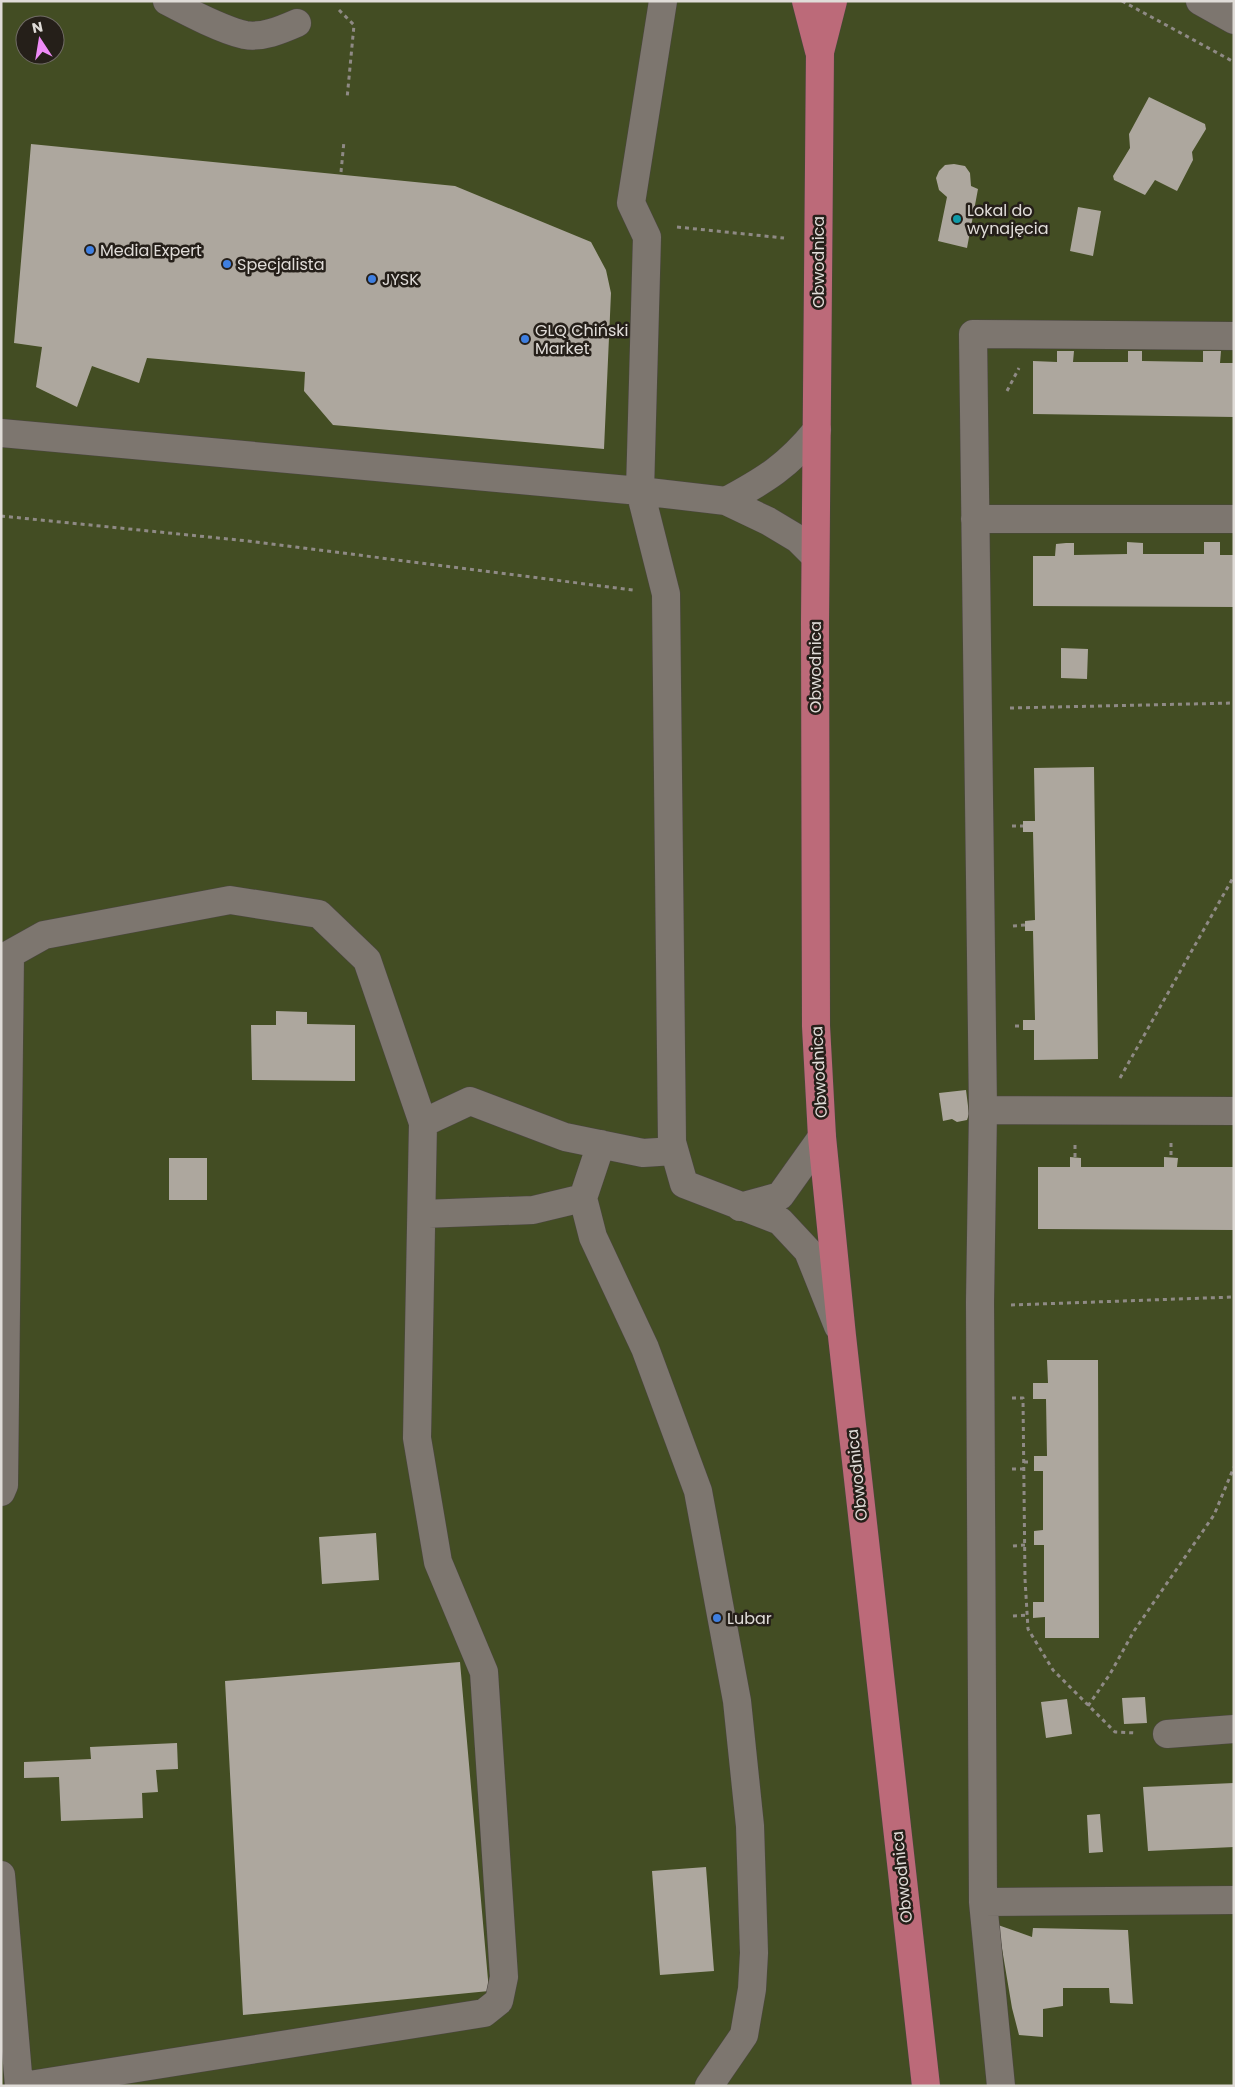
<svg xmlns="http://www.w3.org/2000/svg" width="1235" height="2087" viewBox="0 0 1235 2087" font-family="Poppins,sans-serif">
  <rect width="100%" height="100%" fill="#2f2923"/>
  <path fill="#434d23" fill-rule="evenodd" d="M1,1H1234V2086H1ZM25,25H55V55H25Z"/>
  <path fill="#ada79e" d="M1149,97L1205,124L1206,129L1192,152L1193,160L1177,191L1155,180L1145,195L1114,180L1113,176L1130,148L1129,134Z
    M31,144L455,186L591,242L606,270L611,293L604,449L333,425L304,391L305,372L147,358L139,383L92,366L77,407L36,387L42,347L14,343Z
    M954,164L965,166L970,173L971,186L978,189L967,248L938,241L947,197L939,190L936,178L939,171L945,165Z
    M1078,207L1101,211L1093,256L1070,251Z
    M1057,351H1074L1073,362H1128V351H1142V361L1203,362V351H1221L1220,363H1234V417L1033,414V361L1057,362Z
    M1127,542L1143,543V554H1204V542H1220V555H1234V607L1033,606V556H1055L1056,544L1066,543H1074V555L1127,554Z
    M1061,648L1088,649L1087,679L1061,678Z
    M1094,767L1098,1059L1034,1060V1030H1023V1020H1035L1033,931H1025V921L1035,920L1033,832H1023V821H1035L1034,768Z
    M276,1011L307,1012V1024L355,1025V1081L252,1080L251,1025H276Z
    M966,1090L969,1114L967,1120L957,1122L952,1119L943,1121L939,1093Z
    M1070,1157L1081,1158V1167H1164V1157L1178,1158L1177,1167H1234V1230L1038,1229V1167H1070Z
    M169,1158H207V1200H169Z
    M1047,1360H1098L1099,1638H1045V1617L1033,1618V1602H1044V1545H1034V1531L1043,1530V1471H1034V1456H1047L1046,1399H1033V1383H1048Z
    M376,1533L379,1580L322,1584L319,1537Z
    M460,1662L489,1991L243,2015L225,1681Z
    M1145,1697L1147,1723L1124,1724L1122,1698Z
    M1067,1699L1072,1734L1046,1738L1041,1702Z
    M177,1743L178,1769L156,1770L158,1792L142,1793L143,1818L61,1821L59,1777L24,1778V1762L91,1759L90,1747Z
    M1234,1783V1847L1148,1851L1143,1787Z
    M1100,1814L1103,1852L1089,1853L1087,1815Z
    M706,1867L714,1971L660,1975L652,1871Z
    M998,1925L1032,1937L1033,1928L1128,1930L1133,2004L1110,2003L1109,1988H1063V2006L1043,2009V2037L1019,2035L1012,2008Z"/>
  <g fill="none" stroke-linecap="round" stroke-linejoin="round">
    <defs>
      <path id="minor" d="M167,1C188,12 222,30 245,35C262,38 281,30 297,23
        M663,1L631,203L647,237L640,491L666,594L672,1142L684,1184L780,1221L808,1251L838,1326
        M1200,1L1234,20
        M1,433L640,491L726,501L768,521L798,539L815,556
        M726,501C765,480 788,466 817,430
        M975,519H1234
        M983,1110L1234,1111
        M423,1123L470,1101L565,1137L643,1153L674,1151
        M601,1144L583,1198L593,1237L645,1348L698,1491L737,1701L750,1826L754,1953L752,1989L744,2035L709,2086
        M740,1207L780,1196L822,1137
        M422,1214L533,1210L583,1198
        M1,1492L4,1485L10,954L44,935L230,900L319,914L367,960L423,1123L417,1438L438,1562L484,1672L504,1977L499,2001L484,2013L23,2086
        M1167,1734L1234,1729
        M1,1875L19,2086
        M983,1902L1234,1900
        M1001,2086L983,1902L980,1302L983,1110L973,334L1234,336"/>
      <path id="highway" d="M806,1L819,51
        M833,1L820,52L815,623L816,1026L822,1137L842,1336L926,2086"/>
    </defs>
    <use href="#minor" stroke="#4b4641" stroke-width="29"/>
    <use href="#highway" stroke="#4b4641" stroke-width="29"/>
    <path stroke="#8f8a85" stroke-width="3" stroke-dasharray="4 4" stroke-linecap="butt" d="M1122,1L1234,62
      M339,10L354,25L347,99
      M341,172L344,141
      M677,227L784,238
      M1007,391L1019,368
      M1,516L248,541L633,590
      M1010,708L1234,703
      M1012,826H1023
      M1013,926L1025,925
      M1015,1026H1023
      M1120,1078L1234,876
      M1171,1143V1158
      M1075,1157V1141
      M1011,1305L1234,1297
      M1012,1398H1023L1025,1579L1028,1629L1053,1670L1115,1732L1136,1733
      M1024,1462H1031
      M1012,1469H1024
      M1013,1546L1025,1545
      M1013,1616L1027,1615
      M1088,1706L1110,1674L1134,1631L1214,1515L1234,1467"/>
    <use href="#minor" stroke="#7d766f" stroke-width="28"/>
    <use href="#highway" stroke="#bc6a79" stroke-width="28"/>
  </g>
  <circle fill="#0f9aa8" stroke="#251f19" stroke-width="2" cx="957" cy="219" r="5"/>
  <g fill="#3f7fe0" stroke="#251f19" stroke-width="2">
    <circle cx="90" cy="250" r="5"/>
    <circle cx="227" cy="264" r="5"/>
    <circle cx="372" cy="279" r="5"/>
    <circle cx="525" cy="339" r="5"/>
    <circle cx="717" cy="1618" r="5"/>
  </g>
  <g text-anchor="middle" dominant-baseline="central" stroke-width="5" stroke-linejoin="round" paint-order="stroke">
    <g font-size="16" fill="#e0dcd8" stroke="#251f19" text-anchor="start">
      <text x="967" y="210">Lokal do<tspan x="967" dy="18">wynajęcia</tspan></text>
      <text x="100" y="250">Media Expert</text>
      <text x="237" y="264">Specjalista</text>
      <text x="382" y="279">JYSK</text>
      <text x="535" y="330">GLQ Chiński<tspan x="535" dy="18">Market</tspan></text>
      <text x="727" y="1618">Lubar</text>
    </g>
    <g font-size="16" fill="#e0dcd8" stroke="#251f19">
      <text transform="translate(818 262) rotate(-90)">Obwodnica</text>
      <text transform="translate(815 667) rotate(-90)">Obwodnica</text>
      <text transform="translate(819 1072) rotate(-93)">Obwodnica</text>
      <text transform="translate(857 1475) rotate(-96)">Obwodnica</text>
      <text transform="translate(902 1877) rotate(-96)">Obwodnica</text>
    </g>
  </g>
  <rect width="1235" height="2087" fill="none" stroke="#e0dcd8" stroke-width="5"/>
  <g transform="translate(40 40) rotate(348)"><circle r="24" fill="#251f19" stroke="#706b65"/>
  <path d="M0-4L9 19L0 12L-9 19Z" fill="#ef8bf7"/>
  <text y="-8" font-size="14" font-weight="bold" text-anchor="middle" fill="#e0dcd8">N</text>
  </g>
</svg>
